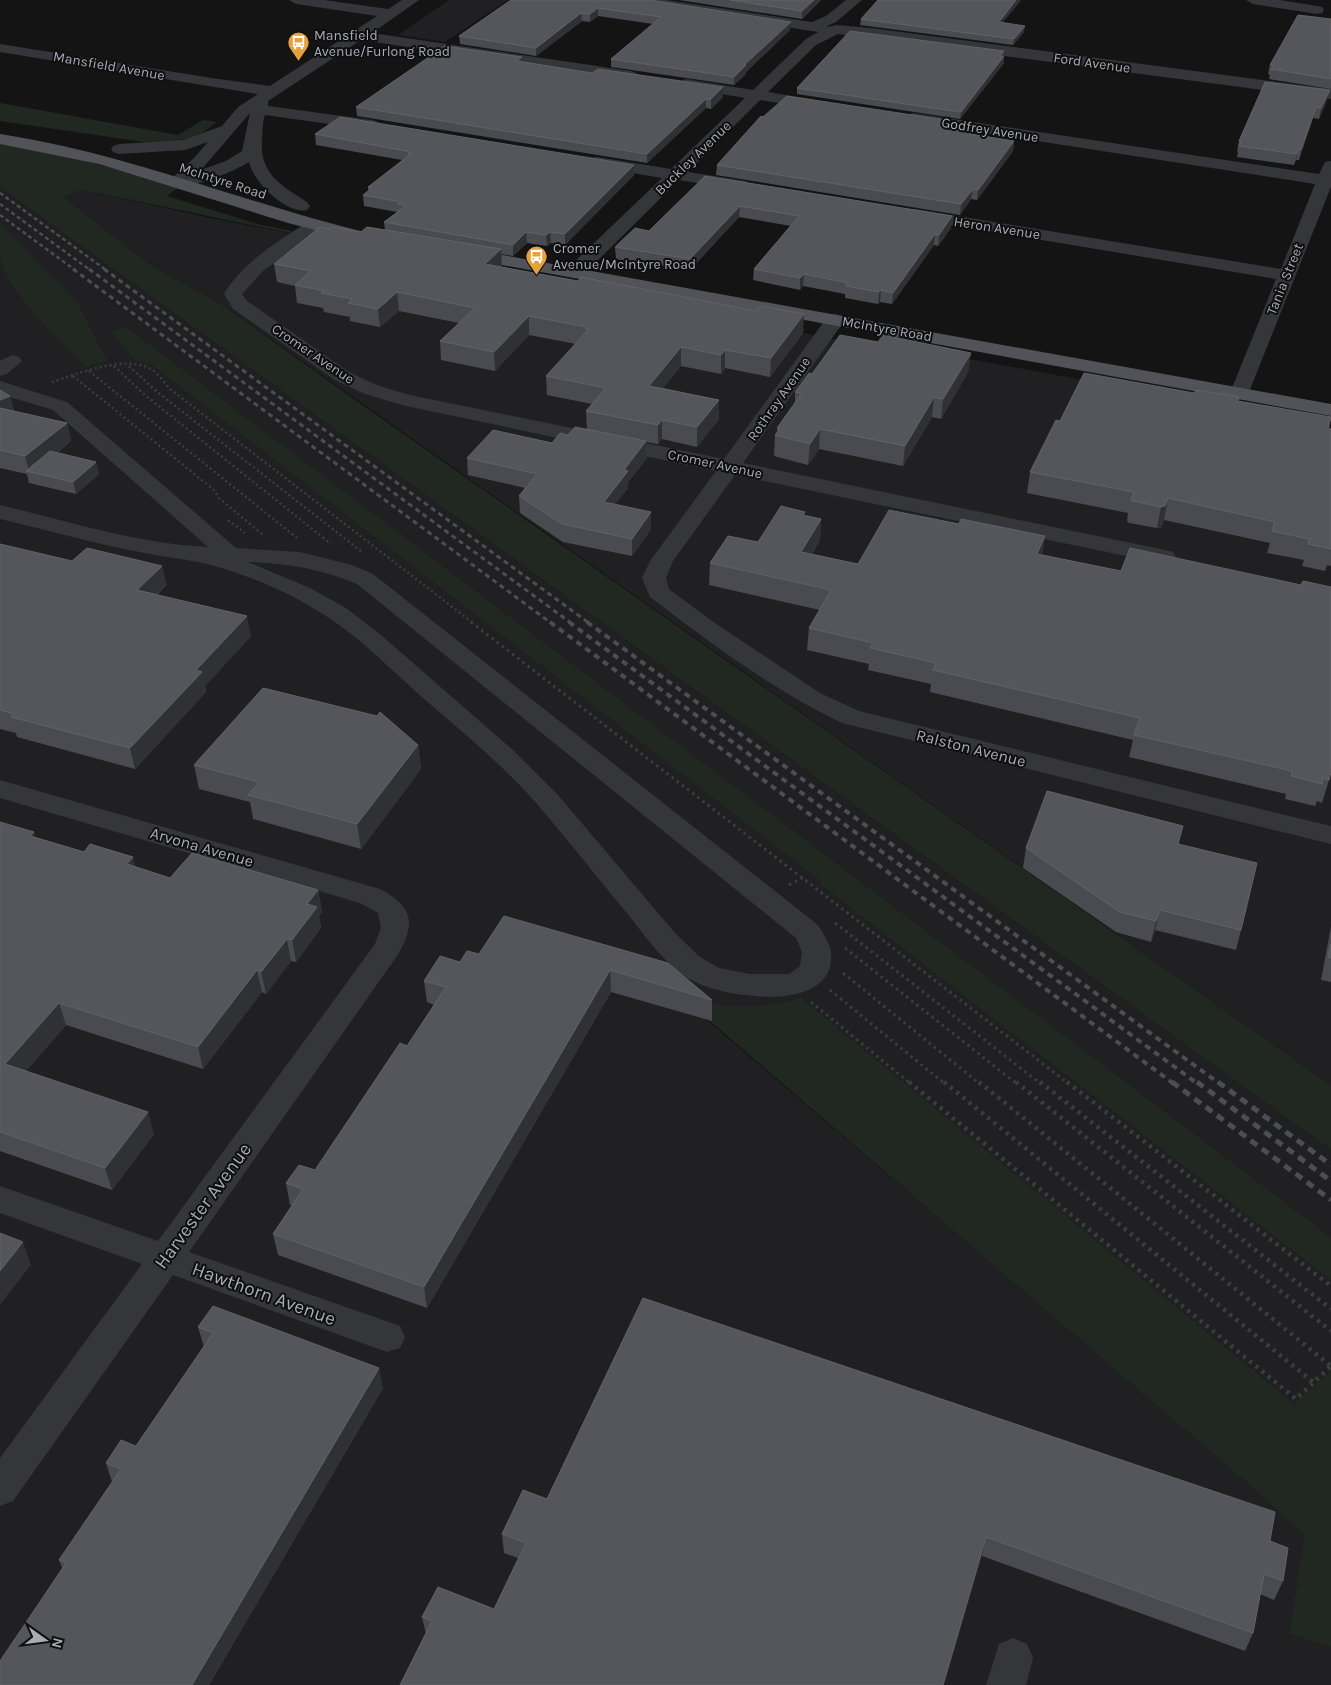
<svg xmlns="http://www.w3.org/2000/svg" width="1331" height="1685" viewBox="0 0 1331 1685" font-family="Karla,sans-serif">
  <rect width="100%" height="100%" fill="#141415"/>
  <path fill="#202022" fill-rule="evenodd" d="M449,0H508L445,42L398,35Z
    M0,187L1331,1150V1237L211,392L1331,1258V1486L1293,1611L1289,1634L1331,1647V1685H0V245L74,300L0,222ZM682,997L950,1228L694,1009Z
    M83,190L206,217L360,247L806,329L803,333L843,341L889,344L1331,426V1085L218,302L153,267L63,197Z"/>
  <path fill="#202821" d="M0,103L178,135L203,120L217,122L202,133L186,139L172,141L144,142L0,121Z
    M0,143L88,161L178,188L167,196L258,224L292,231L290,233L83,190L63,197L153,267L218,302L361,404L1331,1085V1150L0,187Z
    M0,222L77,302L107,361L86,366C62,343 5,289 0,257C0,246 0,233 0,222Z
    M126,327L1331,1237V1280L819,883L821,881L151,364L136,361L112,332Z
    M674,990C714,1012 758,1010 801,998L1294,1404L1331,1370V1647L1289,1634L1305,1535L1258,1492Z"/>
  <g fill="none" stroke-linecap="round" stroke-linejoin="round">
    <path stroke="#3b3d41" stroke-width="2.5" stroke-dasharray="2 3" stroke-linecap="butt" d="M114,366L146,396L331,544
      M129,366L156,391L362,552
      M89,371L297,538
      M73,376L214,490L219,498L263,535
      M52,382C77,374 126,354 151,369C159,374 164,383 170,389L473,623
      M228,520L245,533"/>
    <path stroke="#3b3d41" stroke-width="3" stroke-dasharray="2.5 4" stroke-linecap="butt" d="M471,622L1069,1084
      M789,885L804,877
      M835,923L1041,1084
      M845,948L1017,1084
      M843,973L980,1084
      M830,990L945,1084
      M811,1002L911,1084"/>
    <path stroke="#3b3d41" stroke-width="4.5" stroke-dasharray="3 5" stroke-linecap="butt" d="M909,1082L1296,1399L1331,1366
      M944,1082L1313,1382
      M979,1082L1331,1366
      M1016,1082L1331,1331
      M1040,1082L1331,1309
      M1067,1082L1331,1286"/>
    <path fill="#35363a" fill-rule="evenodd" d="M289,0H324L388,9L402,0H419L372,33L631,71L636,73L639,76L636,79L631,81L361,40L268,101V106L372,120L378,122L380,125L378,128L372,130L265,115C262,123 263,131 262,139C259,174 281,185 307,202L310,206L307,210C287,215 253,182 249,162C233,172 189,190 172,186L170,182L172,178L193,159L208,142L185,150L119,154L113,152L111,149L113,146L119,144L183,140L222,126L238,107L258,94L0,52V44L218,79L270,86L377,16L296,4ZM250,113L242,151L226,161L201,170Z
      M631,0H666L812,22L826,16L846,0H862L836,22L827,26L828,27L836,25L871,28L1331,89V99L838,34L816,45L768,92L827,102L829,105L827,108L821,110L760,100L688,172L746,181L749,185L746,189L740,190L679,180L582,276L575,278L568,276L566,272L568,268L662,178L591,166L589,162L591,158L597,157L671,169L745,98L681,87L678,84L681,81L686,79L753,90L806,39L818,32L638,4Z
      M1246,0H1280L1317,6L1322,7L1324,10L1322,13L1317,14L1253,4Z
      M913,113L1319,174L1325,162L1331,161V187L1247,397L1240,399L1233,397L1230,393L1276,279L915,219L909,218L906,214L909,210L915,209L1281,269L1315,184L907,121L905,118L907,115Z
      M314,221L320,222L323,226L320,230L263,271L242,294L247,301L349,372L379,386L410,395L724,459L828,316L835,314L842,316L845,320L743,463L1165,550L1173,552L1176,557L1173,562L1165,564L735,475L673,561L666,578L669,589L712,621L820,693L859,711L1331,826V844L842,723C773,690 710,643 650,597L642,578L650,561L716,471L406,406L365,394L335,380L233,309L224,294C242,263 278,241 308,222Z
      M12,355L19,357L22,361L7,374L0,376V361Z
      M0,381L67,402L236,548L300,552L352,565L373,574L818,925C823,933 831,945 831,954C834,994 784,999 754,996C730,994 699,988 679,972C660,957 645,936 630,917C600,881 572,845 542,810C507,768 463,733 422,697C392,671 363,640 329,618C296,596 256,578 218,567C194,560 169,558 145,553C96,544 48,530 0,519V505C67,521 139,544 208,547L53,410L0,394ZM248,562C286,563 321,569 357,584L796,938L802,952L800,966L789,974H750L719,968L700,957L675,933L558,795L514,751L381,635L346,608L310,588Z
      M0,780L380,889C414,907 416,924 397,956L189,1252L400,1326L405,1337L400,1348L387,1352L173,1275L13,1501L0,1506V1458L142,1264L0,1213V1186L158,1241L375,944L381,928L378,913L360,903L0,798Z
      M1013,1638L1027,1644L1033,1658L1026,1685H986L999,1644Z"/>
    <path fill="#515359" fill-rule="evenodd" d="M0,134C125,153 242,202 364,232L367,236L364,240L358,241L288,223L99,164L0,144Z
      M464,248L1331,404V416L458,257L455,253L458,249Z"/>
    <path stroke="#4c4e53" stroke-width="2.5" stroke-dasharray="4 3" stroke-linecap="butt" d="M0,193L106,270
      M0,204L90,270
      M0,215L75,270"/>
    <path stroke="#4c4e53" stroke-width="3" stroke-dasharray="5 4" stroke-linecap="butt" d="M73,269L551,623
      M89,269L571,623
      M104,269L589,623"/>
    <path stroke="#4c4e53" stroke-width="4" stroke-dasharray="6 5" stroke-linecap="butt" d="M550,622L1174,1084
      M569,622L1198,1084
      M587,622L1220,1084"/>
    <path stroke="#4c4e53" stroke-width="5" stroke-dasharray="8 6" stroke-linecap="butt" d="M1172,1082L1331,1200
      M1197,1082L1331,1181
      M1218,1082L1331,1165"/>
  </g>
  <path fill="#4a4b50" d="M511,0H650L790,30L746,72V74L734,85L611,67V59L653,24L598,16L590,22L582,21L536,56L460,44L459,36Z
    M679,0H821L802,19Z
    M878,0H1021L1002,23L1024,32L1013,45L860,25L861,19Z
    M1331,19V89L1269,79L1270,75L1268,74L1270,65Z
    M1003,56L1004,63L960,119L797,94V88Z
    M522,57V62L723,97L711,109L706,108L647,163L357,116L356,107Z
    M1327,100L1319,119L1313,118L1299,160H1296L1294,165L1237,157L1238,152L1237,151L1239,141Z
    M952,121L951,127L973,130L972,134L1014,141L1013,151L977,200L971,199L960,215L716,175L717,165Z
    M315,134L634,175L565,245L551,243L547,246L527,243L513,256L501,254L502,267L803,333L770,377L725,368L721,374L681,366L663,388L719,400V419L697,447L662,439L658,444L646,442L647,458L628,482V488L615,504L651,512V529L632,556L563,542L520,513L519,496L525,488L468,475L467,458L552,443L568,435L587,429L586,411L592,404L547,395L546,376L576,344L529,335L495,371L441,360L440,341L459,323L399,311L380,327L350,321V317L324,312L323,308L297,303L295,286L277,282L274,264L330,229L361,232L385,230L384,222L397,212L364,206L363,195L368,191V187L402,160L316,145Z
    M705,176L952,216L951,228L938,246L934,245L892,304L880,302L878,304L845,298V294L803,286L800,290L753,280L754,269L791,226L739,217L690,270L616,259L615,247L649,231Z
    M878,342L971,353L968,372L941,419L932,417L903,466L819,449L808,465L774,456L775,435L777,432V428L795,404V392L812,374Z
    M0,390L10,396L14,411L67,423L71,441L57,453L96,462L99,474L76,494L29,483L27,474L0,468Z
    M1238,401L1331,429V566L1327,565L1325,571L1302,566L1304,560L1267,553L1270,543L1164,520L1161,528H1157L1129,523L1127,521L1128,513L1027,493L1030,472L1060,421Z
    M805,516L821,519L820,540L812,554L858,564L1042,555L1329,780L1322,803L1317,801L1315,806L1285,799L1286,794L1129,757L1133,740L930,692L931,684L868,670L869,664L807,650L809,628L820,610L709,585L710,563L758,542Z
    M0,544L72,561L162,566L166,585L157,595L251,636L205,686L206,692L135,769L17,737L16,733L0,729Z
    M418,745L421,769L361,849L253,819L250,802L199,789L194,765Z
    M0,822L34,832L35,837L170,878L318,890L322,912L319,916L321,928L296,962L291,961L266,994L262,992L203,1069L66,1025L26,1071L154,1134L112,1190L0,1151Z
    M1179,844L1241,930L1236,950L1155,930L1151,942L1116,932L1023,868L1026,848Z
    M504,916L712,1000V1021L611,992L427,1308L278,1255L273,1234L292,1205H290L286,1183L315,1170L407,1046L434,1005L427,1002L424,981L460,962L479,954Z
    M1331,927V982L1321,980Z
    M198,1327L383,1388L209,1685H0L62,1568L59,1560L112,1482L106,1463L136,1446L204,1347Z
    M547,1499L1270,1541L1283,1581L1274,1600L1260,1594L1253,1633L1245,1651L982,1556L426,1634L422,1617L494,1609L518,1558L504,1553L502,1534Z"/>
  <path fill="#303134" d="M814,0H821L802,19V11Z
    M1016,0H1021L998,28L999,22Z
    M598,8V16L590,22V14Z
    M581,13L582,21L536,56V48Z
    M791,22L790,30L746,72V74L734,85V77L744,65Z
    M1025,26L1024,32L1013,45L1014,39Z
    M1004,56V63L960,119L961,112Z
    M522,57V66L517,61Z
    M723,87V97L711,109V99Z
    M1330,90L1327,100L1319,119L1321,108Z
    M706,99V108L647,163V154Z
    M1316,107L1313,118L1299,160L1301,150Z
    M1014,141L1013,151L977,200L978,190Z
    M1299,149L1296,160L1294,165L1297,154Z
    M634,165V175L565,245V234Z
    M973,189L971,199L960,215L961,204Z
    M740,206L739,217L690,270V259Z
    M952,216L951,228L938,246L939,235Z
    M526,232L527,243L513,256V245Z
    M550,232L551,243L547,246L546,235Z
    M935,234L934,245L892,304L893,293Z
    M501,249L502,267L485,264Z
    M804,274L803,286L800,290V278Z
    M881,290L880,302L878,304L879,292Z
    M397,292L399,311L380,327L378,309Z
    M804,314L803,333L770,377L771,358Z
    M529,316V335L495,371L494,352Z
    M681,347V366L649,405V386Z
    M725,350V368L721,374V355Z
    M971,353L968,372L941,419L943,399Z
    M10,396L15,414L0,421V400Z
    M934,397L932,417L903,466L905,446Z
    M719,400V419L697,447V427Z
    M662,420V439L658,444V425Z
    M67,423L71,441L33,472L29,471L25,456Z
    M820,429L819,449L808,465L810,444Z
    M646,441L647,458L628,482V488L604,519V502L624,470Z
    M96,462L99,474L76,494L73,482Z
    M1168,498L1164,520L1161,528H1157L1161,507Z
    M651,512V529L632,556V539Z
    M821,519L820,540L800,573L801,552Z
    M1045,536L1042,558L1037,554Z
    M162,566L166,585L141,609L137,590Z
    M247,616L251,636L205,686L206,692L135,769L130,748L196,670Z
    M418,745L421,769L361,849L357,824Z
    M34,832L40,854L30,836Z
    M133,857L139,879L127,864Z
    M318,890L322,912L319,916L321,928L296,962L292,940L307,904Z
    M1160,910L1155,930L1151,942L1156,921Z
    M287,939L291,961L266,994L261,972Z
    M257,970L262,992L203,1069L198,1047Z
    M610,970L611,992L427,1308L424,1287Z
    M59,1003L66,1025L13,1086L5,1064Z
    M148,1112L154,1134L112,1190L105,1168Z
    M23,1242L31,1265L0,1305V1271Z
    M379,1368L383,1388L209,1685H192Z
    M986,1537L982,1556L944,1685H943Z"/>
  <path fill="#54565b" stroke="#616369" d="M511,0H650L791,22L744,65H746L734,77L611,59L661,17L598,8L590,14L581,13L536,48L459,36Z
    M730,0H814L802,11Z
    M878,0H1016L999,22L1025,26L1014,39L861,19Z
    M1298,15L1331,19V79L1271,69L1274,65H1270Z
    M850,31L1004,51L1000,56H1004L961,112L797,88Z
    M445,46L522,57L517,61L592,73L598,69L723,87L711,99H706L647,154L356,107Z
    M1265,82L1330,90L1321,108L1316,107L1301,150L1299,149L1297,154L1239,146L1241,141H1239Z
    M787,96L952,121L947,126L973,130L970,134L1014,141L978,190L973,189L961,204L717,165L761,116L763,117Z
    M340,117L634,165L565,234L550,232L546,235L526,232L513,245L384,222L406,206L398,204L401,202L363,195L372,188L368,187L411,154L408,153L411,152L315,134Z
    M705,176L952,216L939,235L935,234L893,293L881,290L879,292L846,286L848,283L804,274L800,278L754,269L799,216L740,206L690,259L615,247L635,228L649,231Z
    M320,227L330,229L332,227L361,232L367,227L501,249L485,264L578,281L581,277L756,311L760,306L804,314L771,358L725,350L721,355L681,347L649,386L719,400L697,427L662,420L658,425L586,411L606,388L546,376L589,329H586L587,327L529,316L494,352L440,341L475,308L397,292L378,309L348,303L352,299L321,293L325,291L295,285L311,271L274,264Z
    M840,335L878,342L883,335L971,353L943,399L934,397L905,446L820,429L810,444L775,435L780,429L777,428L802,393L795,392L809,373L812,374Z
    M1084,373L1194,393L1196,390L1239,397L1238,401L1331,417L1328,429H1331V549L1308,544L1309,539L1272,531L1275,522L1168,498L1165,506L1161,507L1133,501L1131,500L1134,492L1030,472L1056,420L1060,421Z
    M0,390L10,396L0,400Z
    M0,408L67,423L25,456L0,450Z
    M575,427L646,441L624,470L628,471L604,502L651,512L632,539L562,524L519,496L537,474L467,458L493,430L552,443L560,433L568,435Z
    M50,451L96,462L73,482L26,471Z
    M781,506L805,512L803,515L821,519L801,552L858,564L889,510L959,524L961,519L1045,536L1037,554L1121,571L1130,548L1301,585L1303,581L1331,587V772L1329,780L1323,778L1322,784L1291,776L1292,771L1134,735L1140,718L933,670L936,663L870,648L873,643L809,628L831,590L710,563L728,536L758,542Z
    M0,544L72,561L87,548L162,566L137,590L247,616L196,670L202,672L130,748L11,717L14,714L0,710Z
    M263,688L377,716L380,712L418,745L357,824L248,795L259,782L194,765Z
    M1047,791L1183,826L1178,844L1257,863L1241,930L1160,910L1156,921L1120,912L1026,848Z
    M0,822L34,832L30,836L84,852L90,844L133,857L127,864L170,878L192,853L318,890L307,904L317,907L292,940L287,939L261,972L257,970L198,1047L59,1003L5,1064L148,1112L105,1168L0,1132Z
    M504,916L668,963L712,1000L610,970L424,1287L273,1234L303,1189L286,1183L299,1165L315,1170L400,1043L407,1046L446,987L424,981L440,956L460,962L467,951L479,954Z
    M1331,944V958L1328,957Z
    M0,1233L23,1242L0,1271Z
    M643,1298L1275,1512L1270,1541L1288,1548L1283,1581L1264,1574L1253,1633L986,1537L943,1685H400L432,1621L422,1617L438,1587L494,1609L526,1543L502,1534L523,1490L547,1499Z
    M213,1306L379,1368L192,1685H0V1661L66,1563L59,1560L121,1469L106,1463L121,1440L136,1446L213,1333L198,1327Z"/>
  <defs>
    <symbol id="bus-pin" viewBox="-11 -11 22 30"><path d="M0 17L-7.5 6A9.5 9.5 0 1 1 7.5 6Z" fill="#e6a13a" stroke="#0f0f10"/><path d="M-5-6H5V4H4V6H2V4H-2V6H-4V4H-5ZM-3.5-4V0h7V-4ZM-3.5 1.2v1.5H-2V1.2ZM2 1.2v1.5H3.5V1.2Z" fill="#fff"/></symbol>
  </defs>
  <g fill-rule="evenodd">
    <use href="#bus-pin" x="286" y="30" width="25" height="34"/>
    <use href="#bus-pin" x="524" y="244" width="25" height="34"/>
  </g>
  <g text-anchor="middle" dominant-baseline="central" stroke-width="4" stroke-linejoin="round" paint-order="stroke">
    <g font-size="14" fill="#a6acb5" stroke="#0f0f10" text-anchor="start">
      <text x="314" y="35">Mansfield<tspan x="314" dy="16">Avenue/Furlong Road</tspan></text>
      <text x="553" y="248">Cromer<tspan x="553" dy="16">Avenue/McIntyre Road</tspan></text>
    </g>
    <g font-size="14" fill="#a6acb5" stroke="#0f0f10">
      <text transform="translate(1092 63) rotate(8)">Ford Avenue</text>
      <text transform="translate(109 66) rotate(10)">Mansfield Avenue</text>
      <text transform="translate(990 130) rotate(9)">Godfrey Avenue</text>
      <text transform="translate(693 158) rotate(-44)">Buckley Avenue</text>
      <text transform="translate(223 181) rotate(18)">McIntyre Road</text>
      <text transform="translate(997 228) rotate(9)">Heron Avenue</text>
      <text transform="translate(1285 279) rotate(-68)">Tania Street</text>
      <text transform="translate(887 329) rotate(10)">McIntyre Road</text>
      <text transform="translate(313 354) rotate(34)">Cromer Avenue</text>
      <text transform="translate(779 399) rotate(-55)">Rothray Avenue</text>
      <text transform="translate(715 464) rotate(12)">Cromer Avenue</text>
    </g>
    <g font-size="16" fill="#a6acb5" stroke="#0f0f10">
      <text transform="translate(971 748) rotate(14)">Ralston Avenue</text>
      <text transform="translate(202 847) rotate(16)">Arvona Avenue</text>
    </g>
    <g font-size="19" fill="#a6acb5" stroke="#0f0f10">
      <text transform="translate(203 1206) rotate(-54)">Harvester Avenue</text>
      <text transform="translate(264 1294) rotate(20)">Hawthorn Avenue</text>
    </g>
  </g>
  <g transform="translate(45 1640) rotate(104)" stroke="#0f0f10" stroke-width="4" paint-order="stroke">
  <path d="M0-4L9 19L0 12L-9 19Z" fill="#a6acb5"/>
  <text y="-8" font-size="14" font-weight="bold" text-anchor="middle" fill="#a6acb5">N</text>
  </g>
</svg>
